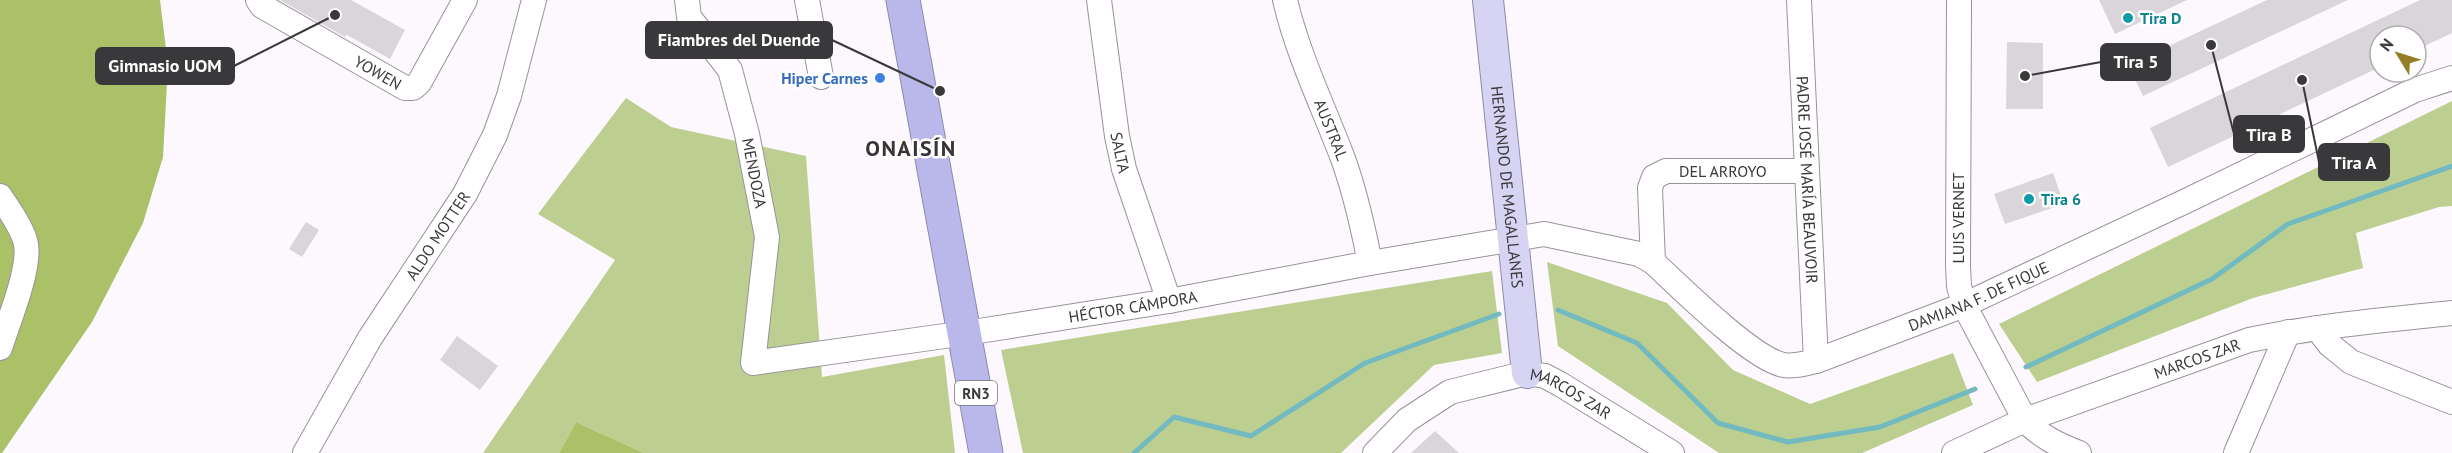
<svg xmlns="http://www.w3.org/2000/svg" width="2452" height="453" viewBox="0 0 2452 453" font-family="'PT Sans',sans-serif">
  <rect width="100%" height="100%" fill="#fdf8fd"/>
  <path fill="#bdcf90" d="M626,98L671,127L806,156L822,377L944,355L955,453H644L576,422L559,453H483L615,260L538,214Z
    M2452,101V206L2439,207L2356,233L2363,268L2253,298L2037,382L1999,324Z
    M1547,262L1667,303L1733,370L1810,404L1953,353L1973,405L1862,453H1719L1558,346Z
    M1492,271L1502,353L1434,365L1341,453H1023L1001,350Z"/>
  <path fill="#aac167" d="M0,0H160L168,65L163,157L143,223L92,322L2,453H0Z
    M576,422L644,453H559Z"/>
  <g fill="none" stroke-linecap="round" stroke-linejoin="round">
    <path stroke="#73bac0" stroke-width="5" d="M1558,310L1637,343L1718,423L1788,442L1880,427L1975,389
      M2026,367L2212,279L2288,224L2452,166
      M1134,453L1174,417L1251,436L1365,363L1499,314"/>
  </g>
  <path fill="#dad5da" d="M280,0H351L405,30L390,59L347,35L345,37Z
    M2099,0H2187L2115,34Z
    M2267,0H2348L2143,96L2128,65Z
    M2420,0H2452V33L2416,50V36H2380V67L2168,167L2150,128Z
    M2007,42L2043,43V109H2006Z
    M2053,173L2064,204L2005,224L1994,194Z
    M306,222L319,230L302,257L289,249Z
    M457,336L498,366L480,390L440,360Z
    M1435,431L1459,453H1411Z"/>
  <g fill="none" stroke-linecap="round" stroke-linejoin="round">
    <defs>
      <g id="minor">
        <path id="s1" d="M258,0L262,6L405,88H413L419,83L465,0"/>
        <path id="s2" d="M687,0L689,17L730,70L747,134L767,237L753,363L966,333L1169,301L1370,263L1544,234L1639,254L1653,262C1679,286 1753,360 1784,365C1794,367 1806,363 1816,361L1964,305L2184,202L2415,90L2452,78"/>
        <path d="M807,0L821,77"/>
        <path id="s3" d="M1099,0L1117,136L1124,169L1169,301"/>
        <path id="s4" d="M1285,0C1298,55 1322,104 1342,156C1355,191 1363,227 1370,263"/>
        <path id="s5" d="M1799,0L1816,361"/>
        <path d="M1959,0L1958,265L1959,286L1964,305L2025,420C2041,437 2058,445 2079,453"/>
        <path d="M0,196C9,210 20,224 25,240C33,264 8,322 0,348"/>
        <path id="s6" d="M1653,262L1650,188L1654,177L1666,171H1807"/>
        <path d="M2317,328L2330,345L2351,362L2452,402"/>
        <path id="s7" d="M305,453L370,338L465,194L495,135L509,96L534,0"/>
        <path id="s8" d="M1375,453L1407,420L1450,392L1527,373L1545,376L1560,384L1672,453"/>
        <path id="s9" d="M1954,453L2025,420L2249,340C2316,326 2384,320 2452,313"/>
        <path d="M2236,453L2288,332"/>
      </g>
      <g id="major">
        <path id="s10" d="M1488,0L1527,373"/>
      </g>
      <path id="highway" d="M903,0L986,453"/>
    </defs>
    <use href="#minor" stroke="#989398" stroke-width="26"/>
    <use href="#major" stroke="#8d8bac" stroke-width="32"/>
    <use href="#highway" stroke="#8d8bac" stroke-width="35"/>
    <use href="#minor" stroke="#fff" stroke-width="24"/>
    <use href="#major" stroke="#d6d4f2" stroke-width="30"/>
    <use href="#highway" stroke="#bab8ea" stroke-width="33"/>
  </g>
  <g fill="#0f9aa8" stroke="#fff" stroke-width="2">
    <circle cx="2128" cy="18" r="6"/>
    <circle cx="2029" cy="199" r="6"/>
  </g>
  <circle fill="#3f7fe0" stroke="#fff" stroke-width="2" cx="880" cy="78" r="6"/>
  <g text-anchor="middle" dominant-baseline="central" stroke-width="5" stroke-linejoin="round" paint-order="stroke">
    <rect fill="#fff" stroke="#747475" stroke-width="1.5" x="955" y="381" width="42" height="24" rx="4.5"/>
    <g font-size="15" font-weight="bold" fill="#39383a">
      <text x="976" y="393">RN3</text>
    </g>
    <g font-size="16" font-weight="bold" fill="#0d838f" stroke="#fff" text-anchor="start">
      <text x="2140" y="18">Tira D</text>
      <text x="2041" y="199">Tira 6</text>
    </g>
    <g font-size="16" fill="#39383a" stroke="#fff">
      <text stroke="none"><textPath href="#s1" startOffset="141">YOWEN</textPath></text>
      <text stroke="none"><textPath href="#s4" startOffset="138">AUSTRAL</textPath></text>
      <text stroke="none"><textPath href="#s3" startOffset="154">SALTA</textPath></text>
      <text stroke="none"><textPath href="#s6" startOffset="156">DEL ARROYO</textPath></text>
      <text stroke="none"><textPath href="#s2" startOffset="190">MENDOZA</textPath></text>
      <text stroke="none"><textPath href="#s5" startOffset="180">PADRE JOSÉ MARÍA BEAUVOIR</textPath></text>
      <text stroke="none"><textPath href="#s10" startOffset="188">HERNANDO DE MAGALLANES</textPath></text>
      <text transform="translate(1958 218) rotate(-90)">LUIS VERNET</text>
      <text stroke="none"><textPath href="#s7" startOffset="255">ALDO MOTTER</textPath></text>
      <text stroke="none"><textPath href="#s2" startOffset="1672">DAMIANA F. DE FIQUE</textPath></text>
      <text stroke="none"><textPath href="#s2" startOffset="766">HÉCTOR CÁMPORA</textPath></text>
      <text stroke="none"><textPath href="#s9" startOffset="261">MARCOS ZAR</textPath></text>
      <text stroke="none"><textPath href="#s8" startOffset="225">MARCOS ZAR</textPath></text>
    </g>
    <g font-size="16" font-weight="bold" fill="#366cbe" stroke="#fff" text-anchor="end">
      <text x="868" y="78">Hiper Carnes</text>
    </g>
    <g font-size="22" font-weight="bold" letter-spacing="1.5" fill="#383438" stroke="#fff">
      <text x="911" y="148">ONAISÍN</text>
    </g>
  </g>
  <path fill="none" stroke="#39383a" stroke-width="2" d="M940 91L832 40M2025 76L2101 62M335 15L234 66M2211 45L2234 134M2302 80L2319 162"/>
  <g fill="#39383a" stroke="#fff" stroke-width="2">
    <circle cx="940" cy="91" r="6"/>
    <circle cx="2025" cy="76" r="6"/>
    <circle cx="335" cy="15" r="6"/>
    <circle cx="2211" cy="45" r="6"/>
    <circle cx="2302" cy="80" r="6"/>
  </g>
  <g fill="#39383a" stroke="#39383a" stroke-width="2">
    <rect x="646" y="22" width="186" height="36" rx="6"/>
    <rect x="2101" y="44" width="69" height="36" rx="6"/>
    <rect x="96" y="48" width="138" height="36" rx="6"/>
    <rect x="2234" y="116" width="70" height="36" rx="6"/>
    <rect x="2319" y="144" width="70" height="36" rx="6"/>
  </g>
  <g font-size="18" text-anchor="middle" font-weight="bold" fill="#fff">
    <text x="739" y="46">Fiambres del Duende</text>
    <text x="2136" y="68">Tira 5</text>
    <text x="165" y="72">Gimnasio UOM</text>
    <text x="2269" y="141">Tira B</text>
    <text x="2354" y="169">Tira A</text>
  </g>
  <g transform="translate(2398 54) rotate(308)"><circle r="28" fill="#ffffff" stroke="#b0afb0" stroke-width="1.5"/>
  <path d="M0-4.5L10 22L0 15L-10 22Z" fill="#967e25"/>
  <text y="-9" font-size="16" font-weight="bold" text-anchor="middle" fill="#39383a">N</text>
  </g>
</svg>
